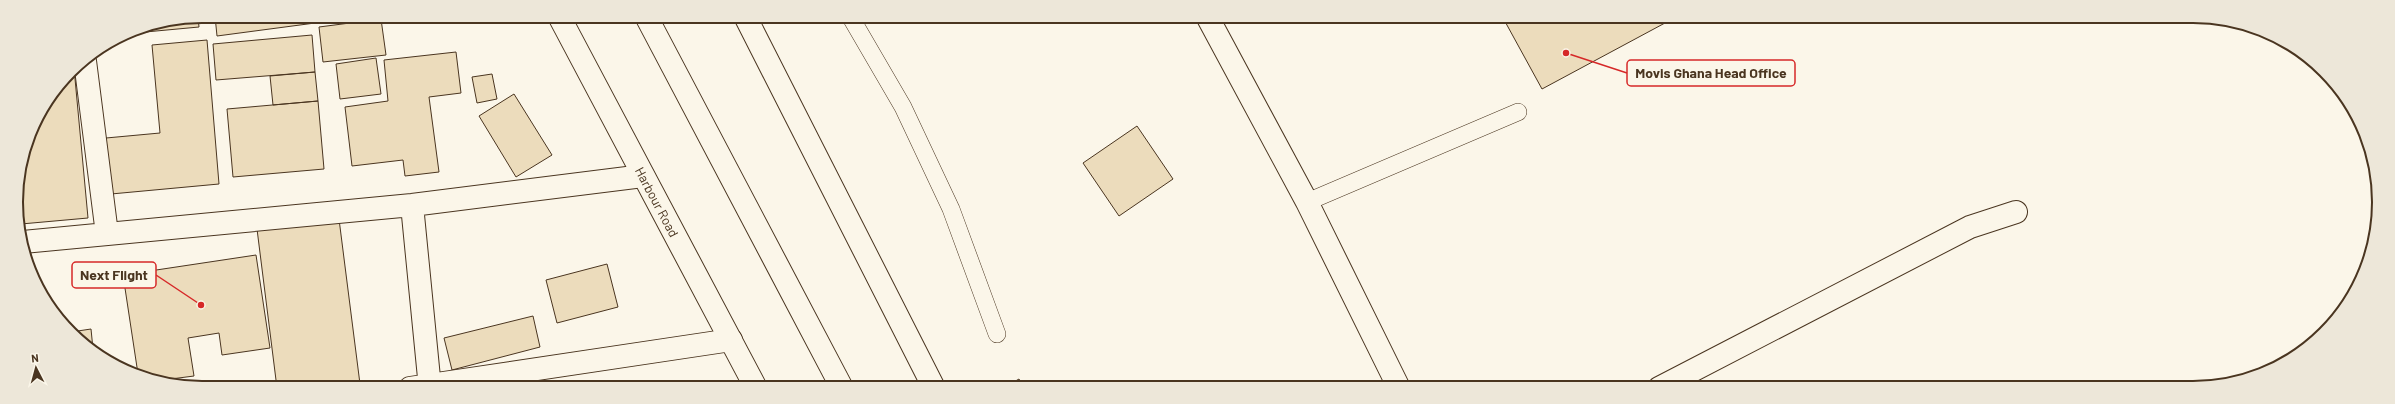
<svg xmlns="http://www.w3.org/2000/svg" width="2395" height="404" viewBox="0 0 2395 404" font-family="Barlow,sans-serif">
  <rect width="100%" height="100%" fill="#fbf6e9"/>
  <path fill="#ecdcbc" stroke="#4a3520" d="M215,16H314L315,23L217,36Z
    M332,16H367L332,20Z
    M1502,16H1678L1542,89Z
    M198,17L199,27L124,34L131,30Z
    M381,19L386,55L323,62L319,27Z
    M312,35L315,72L216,80L213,44Z
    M207,40L219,184L111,194L106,138L160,133L152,45Z
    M456,52L461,93L429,97L439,172L405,176L403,160L352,166L345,107L388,101L384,60Z
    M376,58L381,94L340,99L336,64Z
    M74,68L88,218L21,224L16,190L30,131Z
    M315,72L318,101L273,105L270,76Z
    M492,74L497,99L477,103L472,77Z
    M514,94L552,155L516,177L479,116Z
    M318,101L324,169L233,177L227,109Z
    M1137,126L1173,179L1119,216L1083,163Z
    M339,219L360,384L336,388H277L257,229Z
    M256,255L270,348L222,355L219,333L188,338L194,376L163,380L138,374L123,275Z
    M607,264L618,307L557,323L546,280Z
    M533,316L540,347L452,370L444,338Z
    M91,329L93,349L71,332Z
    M1019,379L1024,388H1003Z"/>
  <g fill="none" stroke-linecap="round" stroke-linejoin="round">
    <defs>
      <path id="lane" d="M850,16L903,107L951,209L997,334
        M1307,202L1518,112"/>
      <path id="street" d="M1207,16L1307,202L1399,388
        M85,61L107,234
        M412,205L430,388
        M23,242L412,205L643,176
        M410,388L731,340
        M1659,388L1970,227L2016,212"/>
      <path id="secondary" d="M745,16L934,388"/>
      <path id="highway" d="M559,16L756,388
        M646,16L842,388"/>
    </defs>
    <use href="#lane" stroke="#4a3520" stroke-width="18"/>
    <use href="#street" stroke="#4a3520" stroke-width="24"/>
    <use href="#secondary" stroke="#4a3520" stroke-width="24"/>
    <use href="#highway" stroke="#4a3520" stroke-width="24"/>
    <use href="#lane" stroke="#fbf6e9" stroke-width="17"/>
    <use href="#street" stroke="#fbf6e9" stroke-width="22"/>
    <use href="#secondary" stroke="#fbf6e9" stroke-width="22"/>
    <use href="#highway" stroke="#fbf6e9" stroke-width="22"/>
  </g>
  <g text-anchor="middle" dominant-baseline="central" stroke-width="3" stroke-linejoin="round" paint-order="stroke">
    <g font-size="13" fill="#4a3520" stroke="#fbf6e9">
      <text transform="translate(657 202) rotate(62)">Harbour Road</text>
    </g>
  </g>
  <path d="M0 0H2395V404H0ZM202 23H2193A179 179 0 0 1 2372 202V202A179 179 0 0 1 2193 381H202A179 179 0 0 1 23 202V202A179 179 0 0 1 202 23Z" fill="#ede7d9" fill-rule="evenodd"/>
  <path fill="none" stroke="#4a3520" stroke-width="2" d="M202 23H2193A179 179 0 0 1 2372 202V202A179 179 0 0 1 2193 381H202A179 179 0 0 1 23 202V202A179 179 0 0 1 202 23Z"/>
  <path fill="none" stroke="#d62828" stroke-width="1.5" d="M1566 53L1627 73M201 305L156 275"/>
  <g fill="#d62828" stroke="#fbf6e9" stroke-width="1.5">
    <circle cx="1566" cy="53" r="4"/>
    <circle cx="201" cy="305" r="4"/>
  </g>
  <g fill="#fbf6e9" stroke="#d62828" stroke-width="1.5">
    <rect x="1627" y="60" width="168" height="26" rx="4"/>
    <rect x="72" y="262" width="84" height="26" rx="4"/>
  </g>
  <g font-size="14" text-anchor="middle" font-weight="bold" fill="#4a3520">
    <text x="1711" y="78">Movis Ghana Head Office</text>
    <text x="114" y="280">Next Flight</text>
  </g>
  <g transform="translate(36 368) rotate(354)" stroke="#fbf6e9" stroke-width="3" paint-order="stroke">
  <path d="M0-3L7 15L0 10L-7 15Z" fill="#4a3520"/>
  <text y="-6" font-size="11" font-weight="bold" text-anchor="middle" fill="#4a3520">N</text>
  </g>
</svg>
